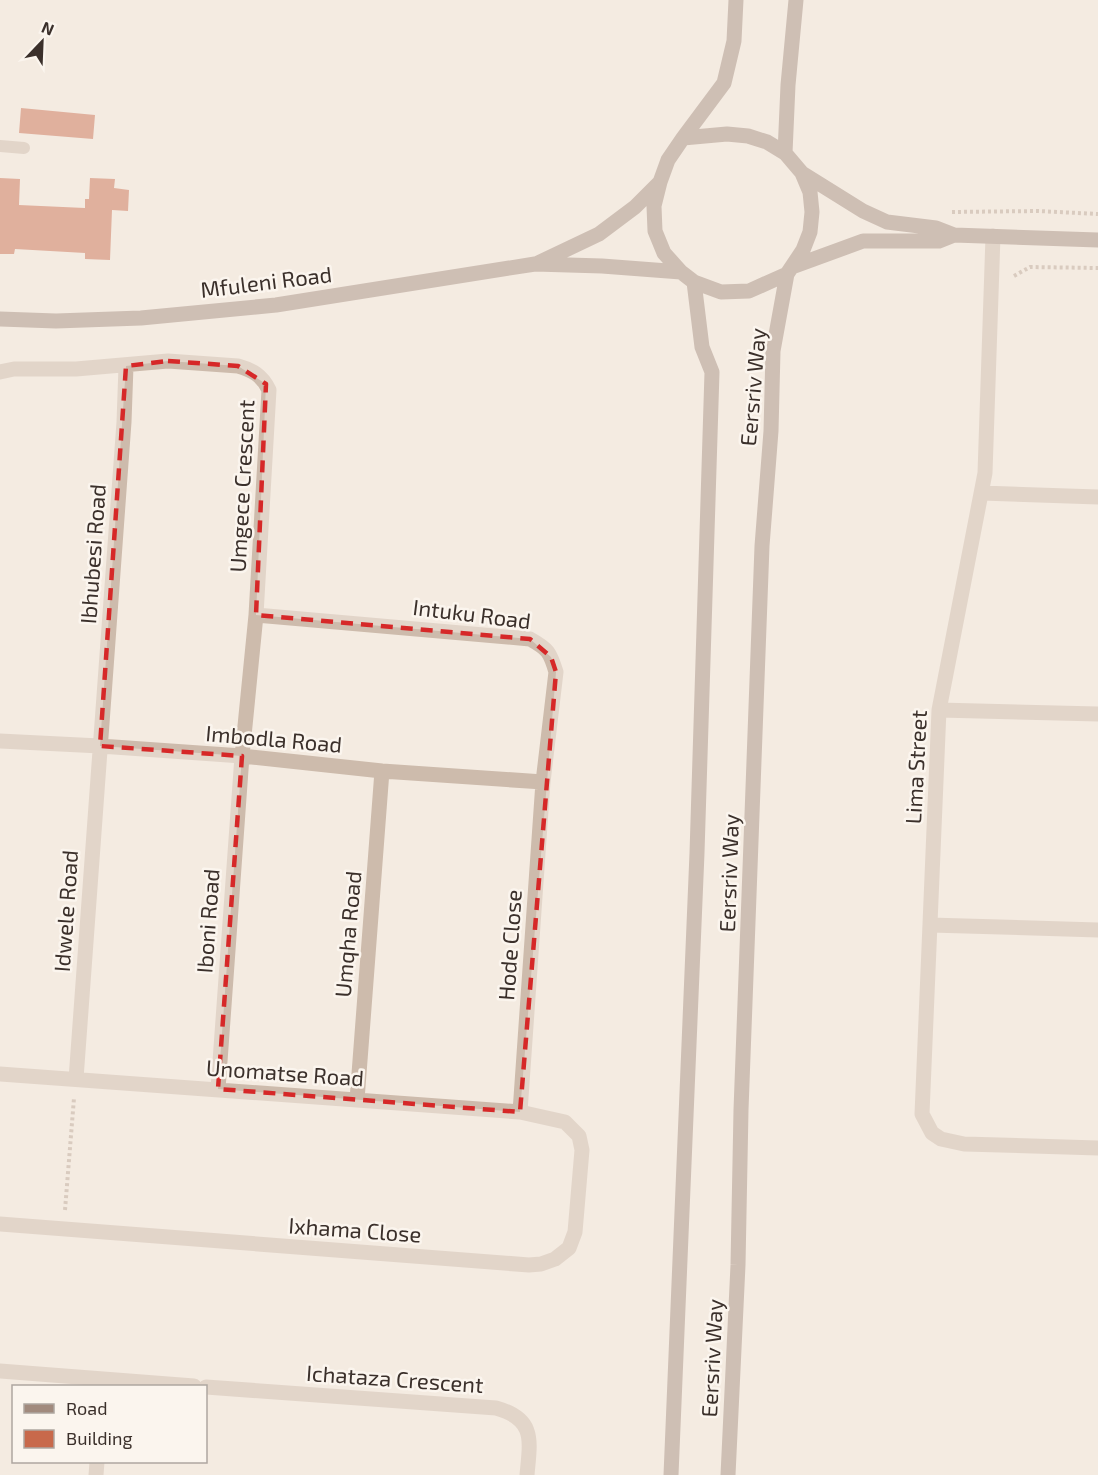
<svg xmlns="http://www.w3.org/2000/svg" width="1098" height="1475" viewBox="0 0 1098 1475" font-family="'Exo 2',sans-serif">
  <rect width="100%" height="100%" fill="#f4ebe1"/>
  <path fill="#c8694b" d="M21,108L95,115L93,139L19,133Z
    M0,178L20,179L19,205L85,208V199H89L90,178L115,179L114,188L129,190L128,211L112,210L110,260L85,259V253L15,249L14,254H0Z"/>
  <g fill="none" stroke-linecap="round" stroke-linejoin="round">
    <path stroke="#b9a596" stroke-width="4" stroke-dasharray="3 3" stroke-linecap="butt" d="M952,212L1038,211L1098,214
      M1014,276L1030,267L1098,268
      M65,1210L74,1098"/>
    <path stroke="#cdbbac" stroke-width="12" d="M0,146L24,148"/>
    <path stroke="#cdbbac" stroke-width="15" d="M993,236L985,473L939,710L922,1114L932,1133L941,1139L964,1144L1098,1148
      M0,372L14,369H76L168,361L238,366C252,370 262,375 269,390L256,615L242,756L218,1089
      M981,493L1098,497
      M256,615L530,639C548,649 550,652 556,672L543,782L520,1112
      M939,710L1098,714
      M0,741L100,746L242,756L382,771L543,782
      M930,925L1098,930
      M0,1074L520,1112L565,1122L579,1136L582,1150L575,1232L569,1248L555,1259L541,1264L529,1265L0,1224
      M76,1079L124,422L126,366
      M357,1100L382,771
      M0,1371L194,1386
      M206,1387L496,1408C536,1419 530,1441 527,1475
      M96,1475L97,1462"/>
    <path stroke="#a18a7d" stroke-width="15" d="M727,134L748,136L767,142L785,153L802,173L810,192L812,212L810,232L803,250L787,274L749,291L721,292L694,282L681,272L664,253L655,231L654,206L660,182L668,160L683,138Z
      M683,138L724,83L734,41L736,0
      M785,153L788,85L796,0
      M802,173L863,211L887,222L936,228L954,235L1098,240
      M538,263L599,234L635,207L659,183
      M792,267L863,241H939L954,235
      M0,319L56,321L141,318L276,305L535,264L602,266L681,272
      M671,1475L697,853L712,372L702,347L694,282
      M728,1475L738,1265L741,1110L762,546L771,431L773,351L787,274"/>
  </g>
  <path d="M0 0H1098V1475H0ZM168,361L238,366L266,384L256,615L530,639L551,657L556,672L520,1112L218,1089L242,756L100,746L126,366Z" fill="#f4ebe1" fill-opacity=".55" fill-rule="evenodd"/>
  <path fill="none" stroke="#d62828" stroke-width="4.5" stroke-dasharray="12 8" stroke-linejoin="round" d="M168,361L238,366L266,384L256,615L530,639L551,657L556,672L520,1112L218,1089L242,756L100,746L126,366Z"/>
  <g text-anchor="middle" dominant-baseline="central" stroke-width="5" stroke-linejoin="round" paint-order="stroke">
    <g font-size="22" fill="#3b302b" stroke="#fbf5ee">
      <text transform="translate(266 281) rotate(-7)">Mfuleni Road</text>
      <text transform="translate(752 387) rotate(-85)">Eersriv Way</text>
      <text transform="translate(241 486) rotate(-87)">Umgece Crescent</text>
      <text transform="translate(92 554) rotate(-86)">Ibhubesi Road</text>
      <text transform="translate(472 613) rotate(7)">Intuku Road</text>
      <text transform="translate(274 738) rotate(5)">Imbodla Road</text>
      <text transform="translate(915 767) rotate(-87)">Lima Street</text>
      <text transform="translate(728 873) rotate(-88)">Eersriv Way</text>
      <text transform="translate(65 911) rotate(-86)">Idwele Road</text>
      <text transform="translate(207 921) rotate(-86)">Iboni Road</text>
      <text transform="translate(347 934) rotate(-85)">Umqha Road</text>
      <text transform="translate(509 945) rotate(-86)">Hode Close</text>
      <text transform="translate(285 1072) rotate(4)">Unomatse Road</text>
      <text transform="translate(355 1229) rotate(4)">Ixhama Close</text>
      <text transform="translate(711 1358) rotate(-87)">Eersriv Way</text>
      <text transform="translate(395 1378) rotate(4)">Ichataza Crescent</text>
    </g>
  </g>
  <rect x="12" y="1385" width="195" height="78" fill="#fbf5ee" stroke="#aea6a0" stroke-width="1.5"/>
  <rect x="24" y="1404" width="30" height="9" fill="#a18a7d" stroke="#aea6a0" stroke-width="1.5"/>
  <text x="66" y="1415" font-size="18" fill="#3b302b">Road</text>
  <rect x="24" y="1430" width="30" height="18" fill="#c8694b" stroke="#aea6a0" stroke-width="1.5"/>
  <text x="66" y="1445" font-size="18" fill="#3b302b">Building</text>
  <g transform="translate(42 42) rotate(23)" stroke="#fbf5ee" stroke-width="4.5" paint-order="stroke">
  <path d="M0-4.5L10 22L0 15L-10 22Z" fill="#3b302b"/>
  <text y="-9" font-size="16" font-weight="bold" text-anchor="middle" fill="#3b302b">N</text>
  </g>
</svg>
